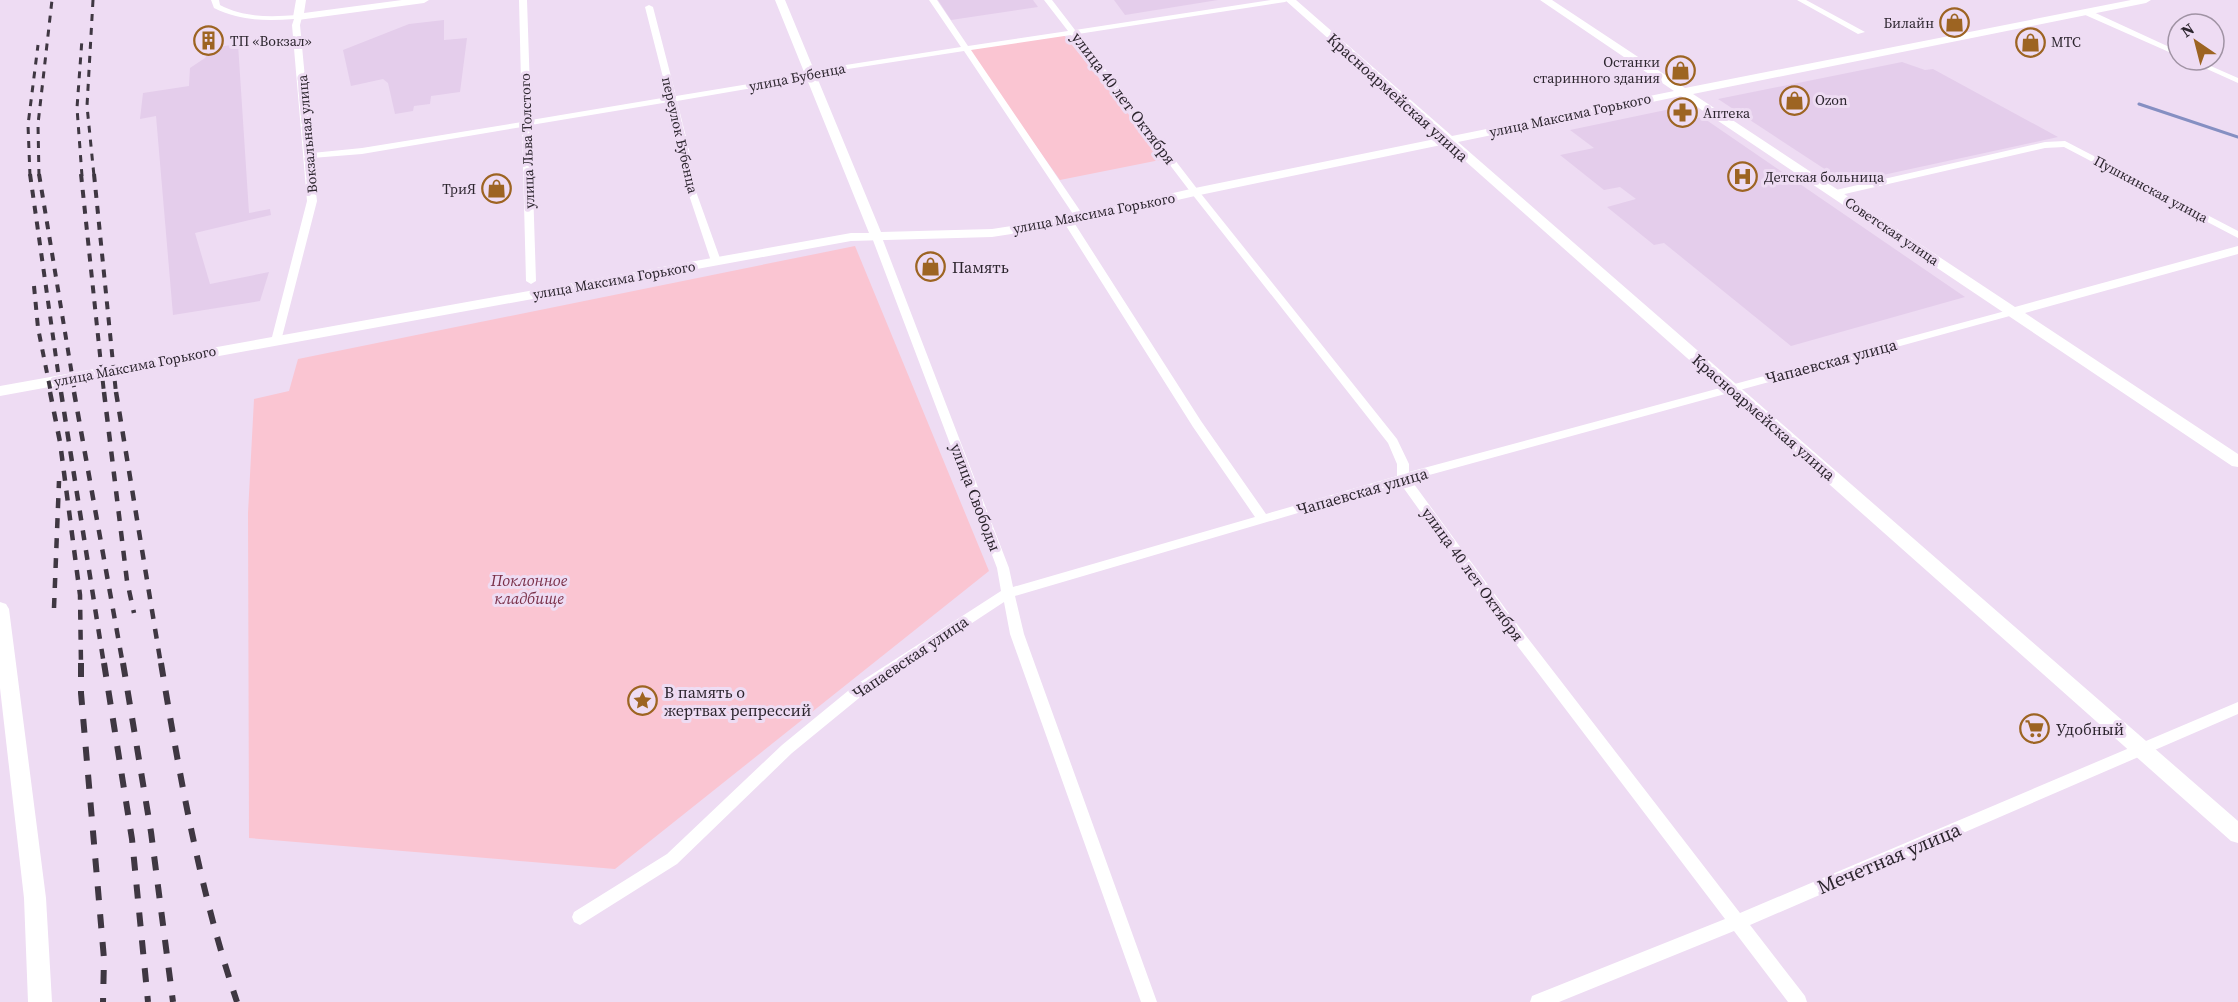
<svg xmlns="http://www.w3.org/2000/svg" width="2238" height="1002" viewBox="0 0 2238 1002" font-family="'Source Serif 4',serif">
  <rect width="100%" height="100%" fill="#eedcf3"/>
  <path fill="#e4cdeb" d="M938,0H1033L1038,7L951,20Z
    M1114,0H1218L1125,15Z
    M444,20V40L467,38L460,92L431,96L430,104L414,106L413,111L395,114L388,83L383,79L351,86L343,50L409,24Z
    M238,44L249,213L270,209L271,215L195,233L210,284L269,272L260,301L173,315L156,116L140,119L143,93L189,86L190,68L205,58L211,48Z
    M1902,62L1925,70L1933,69L2058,137L1846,183L1718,99Z
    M1680,107L1696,118L1702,117L1965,297L1791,346L1664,243L1654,245L1607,207L1636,199L1620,187L1604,190L1560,155L1594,148L1570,130Z"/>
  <path fill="#fac5d2" d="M1063,34L1165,159L1060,180L967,49Z
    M855,246L989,571L615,869L249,838L248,513L254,399L289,391L298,359Z"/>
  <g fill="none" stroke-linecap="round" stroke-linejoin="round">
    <path stroke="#858fc2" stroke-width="3" d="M2139,104L2238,137"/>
    <path fill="#fff" fill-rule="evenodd" d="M211,0H219L220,5C245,18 271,17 298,15L302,17L300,25L312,153L362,148L522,122L519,0H527L531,120L668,97L645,7L649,5L653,7L676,96L809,74L820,69L961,47L929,0H937L968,46L1068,31L1044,0H1052L1075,30L1271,0H1289L1285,2L1078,34L1198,190L1397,439L1409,464V472L2009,310H2017L2018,312L2017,314L1411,480L1513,619L1740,913L2238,702V714L1750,925L1805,996L1807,1002H1788L1734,931L1559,1002H1530L1532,996L1725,919L1503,627L1400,483L1015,596L1024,634L1157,1002H1141L1010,634L1004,602L864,694L792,753L677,864L580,925L574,922L572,917L574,912L667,854L782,745L854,686L1001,591L997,568L871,235L873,233L876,232L881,235L1009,568L1013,587L1255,517L1193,427L1063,221L1065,219L1068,218L1073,221L1201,421L1266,514L1397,476V464L1388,443L1192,194L1071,35L971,50L1085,218L1083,220H1077L964,51L822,73L811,78L677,101L689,149L694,186L721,261L716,264L711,261L686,186L681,149L669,102L531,125L536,281L531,284L526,281L522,127L362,154L312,158L317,201L282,337L277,340L273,339L272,337L307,201L292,25L294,19C266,21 240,21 214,8Z
      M1797,0H1806L1865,32L1858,34Z
      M2083,10H2089L2178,51V56L2083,14Z
      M2187,60H2197L2238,78V83Z
      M2065,141L2238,231V238L2064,147L2045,148L1836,196L1832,193L1836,190L2045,142Z"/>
    <path fill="#fff" fill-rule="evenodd" d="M296,0H306L304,13L402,0H429L424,3L298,20L293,17Z
      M775,0H785L881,232L992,229L1068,217L1195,188L1440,138L1285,0H1296L1452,136L1674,91L1540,0H1552L1685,88L2131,0H2151L2146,3L1693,94L2015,307L2238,246V254L2025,313L2238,454V467L2232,466L1681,96L1458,142L2238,821V843L2231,841L1446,144L1195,196L1068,225L992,237L851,241L0,396V386L851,233H869Z
      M0,602L6,604L9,609L46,898L52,1002H28L24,898L0,688Z"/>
    <path stroke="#3f3742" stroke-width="3" stroke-dasharray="7 7" stroke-linecap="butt" d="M93,0L87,106L94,176
      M30,176L28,125L38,45
      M39,176L38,124L52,0
      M82,176L77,108L82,39"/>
    <path stroke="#3f3742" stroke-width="4" stroke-dasharray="8 8" stroke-linecap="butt" d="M30,174L61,393
      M39,174L75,393
      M81,174L104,393
      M94,174L116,393
      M34,286L38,328L51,393"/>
    <path stroke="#3f3742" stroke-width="4.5" stroke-dasharray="10 10" stroke-linecap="butt" d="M50,392L60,442L80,595L81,665
      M61,392L104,665
      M74,392L123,665
      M104,392L127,581L134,613
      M116,392L161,665
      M54,608L59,481"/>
    <path stroke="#3f3742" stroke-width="6" stroke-dasharray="14 14" stroke-linecap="butt" d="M81,663V693L104,959L103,1002
      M104,663L132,839L148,1002
      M123,663L151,832L173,1002
      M161,663C180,778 200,892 237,1002"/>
  </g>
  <defs>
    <symbol id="shop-ring" viewBox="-11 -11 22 22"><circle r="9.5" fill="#eedcf3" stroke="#9d6422" stroke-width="1.5"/><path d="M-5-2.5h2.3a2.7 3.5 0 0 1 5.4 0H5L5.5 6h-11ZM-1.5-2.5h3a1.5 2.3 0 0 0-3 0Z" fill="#9d6422"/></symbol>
    <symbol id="building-ring" viewBox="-11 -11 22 22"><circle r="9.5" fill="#eedcf3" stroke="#9d6422" stroke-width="1.5"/><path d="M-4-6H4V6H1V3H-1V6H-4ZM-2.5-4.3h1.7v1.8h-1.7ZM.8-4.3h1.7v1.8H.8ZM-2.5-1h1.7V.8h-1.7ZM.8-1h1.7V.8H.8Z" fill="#9d6422"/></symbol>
    <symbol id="pharmacy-ring" viewBox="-11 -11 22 22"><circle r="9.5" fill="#eedcf3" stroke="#9d6422" stroke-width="1.5"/><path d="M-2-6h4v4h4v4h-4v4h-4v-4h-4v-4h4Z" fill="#9d6422"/></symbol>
    <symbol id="hospital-ring" viewBox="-11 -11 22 22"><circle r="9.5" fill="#eedcf3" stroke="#9d6422" stroke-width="1.5"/><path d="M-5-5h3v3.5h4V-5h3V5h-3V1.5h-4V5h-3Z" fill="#9d6422"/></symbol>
    <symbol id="sight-ring" viewBox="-11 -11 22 22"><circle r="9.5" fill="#eedcf3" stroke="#9d6422" stroke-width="1.5"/><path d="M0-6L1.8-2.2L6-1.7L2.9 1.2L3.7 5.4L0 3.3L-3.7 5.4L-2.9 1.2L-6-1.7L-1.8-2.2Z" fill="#9d6422"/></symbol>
    <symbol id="supermarket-ring" viewBox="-11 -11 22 22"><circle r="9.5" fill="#eedcf3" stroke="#9d6422" stroke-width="1.5"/><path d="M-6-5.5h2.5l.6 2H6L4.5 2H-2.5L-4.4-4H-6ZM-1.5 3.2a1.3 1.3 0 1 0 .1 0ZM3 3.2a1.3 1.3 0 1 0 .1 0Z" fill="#9d6422"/></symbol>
  </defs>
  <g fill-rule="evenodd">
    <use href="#shop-ring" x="1938" y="6" width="33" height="33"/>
    <use href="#building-ring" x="192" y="24" width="33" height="33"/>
    <use href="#shop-ring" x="2014" y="26" width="33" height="33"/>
    <use href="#shop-ring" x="1664" y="54" width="33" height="33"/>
    <use href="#shop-ring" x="1778" y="84" width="33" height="33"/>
    <use href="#pharmacy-ring" x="1666" y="96" width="33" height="33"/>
    <use href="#hospital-ring" x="1726" y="160" width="33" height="33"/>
    <use href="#shop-ring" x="480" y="172" width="33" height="33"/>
    <use href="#shop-ring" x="914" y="250" width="33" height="33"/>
    <use href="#sight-ring" x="626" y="684" width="33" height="33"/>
    <use href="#supermarket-ring" x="2018" y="712" width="33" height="33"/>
  </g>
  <g text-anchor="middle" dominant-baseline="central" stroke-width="6" stroke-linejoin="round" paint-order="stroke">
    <g font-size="14" fill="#2c252e" stroke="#eedcf3" text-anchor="start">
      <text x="1934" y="23" text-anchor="end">Билайн</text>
      <text x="230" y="41">ТП «Вокзал»</text>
      <text x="2051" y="42">МТС</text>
      <text x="1660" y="62" text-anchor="end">Останки<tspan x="1660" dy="16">старинного здания</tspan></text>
      <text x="1815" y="100">Ozon</text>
      <text x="1703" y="113">Аптека</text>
      <text x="1764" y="177">Детская больница</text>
      <text x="476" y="189" text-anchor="end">ТриЯ</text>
    </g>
    <g font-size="14" fill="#2c252e" stroke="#eedcf3">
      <text transform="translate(797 77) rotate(-11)">улица Бубенца</text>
      <text transform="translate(1570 115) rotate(-12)">улица Максима Горького</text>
      <text transform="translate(307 134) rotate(-95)">Вокзальная улица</text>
      <text transform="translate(680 135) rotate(77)">переулок Бубенца</text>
      <text transform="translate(527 141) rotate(-92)">улица Льва Толстого</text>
      <text transform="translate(2151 189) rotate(28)">Пушкинская улица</text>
      <text transform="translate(1094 213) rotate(-11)">улица Максима Горького</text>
      <text transform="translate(1892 231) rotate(34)">Советская улица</text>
      <text transform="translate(614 280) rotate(-10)">улица Максима Горького</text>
      <text transform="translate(135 366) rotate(-11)">улица Максима Горького</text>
    </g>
    <g font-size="16" fill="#2c252e" stroke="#eedcf3">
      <text transform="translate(1398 97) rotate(42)">Красноармейская улица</text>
      <text transform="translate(1124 98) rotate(53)">улица 40 лет Октября</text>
      <text transform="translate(1831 361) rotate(-15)">Чапаевская улица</text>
      <text transform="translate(1764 417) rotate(41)">Красноармейская улица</text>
      <text transform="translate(1362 491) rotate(-16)">Чапаевская улица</text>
      <text transform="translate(976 497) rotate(69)">улица Свободы</text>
      <text transform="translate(1473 574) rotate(54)">улица 40 лет Октября</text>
      <text transform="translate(910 657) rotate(-34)">Чапаевская улица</text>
    </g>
    <g font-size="16" fill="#2c252e" stroke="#eedcf3" text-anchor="start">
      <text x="952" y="267">Память</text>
      <text x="664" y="692">В память о<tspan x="664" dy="18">жертвах репрессий</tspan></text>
      <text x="2056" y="729">Удобный</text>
    </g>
    <g font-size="16" font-style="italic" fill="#792f48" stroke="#eedcf3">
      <text x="529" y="580">Поклонное<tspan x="529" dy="18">кладбище</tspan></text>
    </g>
    <g font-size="20" fill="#2c252e" stroke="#eedcf3">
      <text transform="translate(1889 858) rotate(-23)">Мечетная улица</text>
    </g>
  </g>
  <g transform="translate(2196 42) rotate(325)"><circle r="28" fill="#eedcf3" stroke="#a093a4" stroke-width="1.5"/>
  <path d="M0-4.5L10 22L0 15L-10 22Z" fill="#9d6422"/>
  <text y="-9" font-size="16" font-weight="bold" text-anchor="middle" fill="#2c252e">N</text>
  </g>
</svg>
